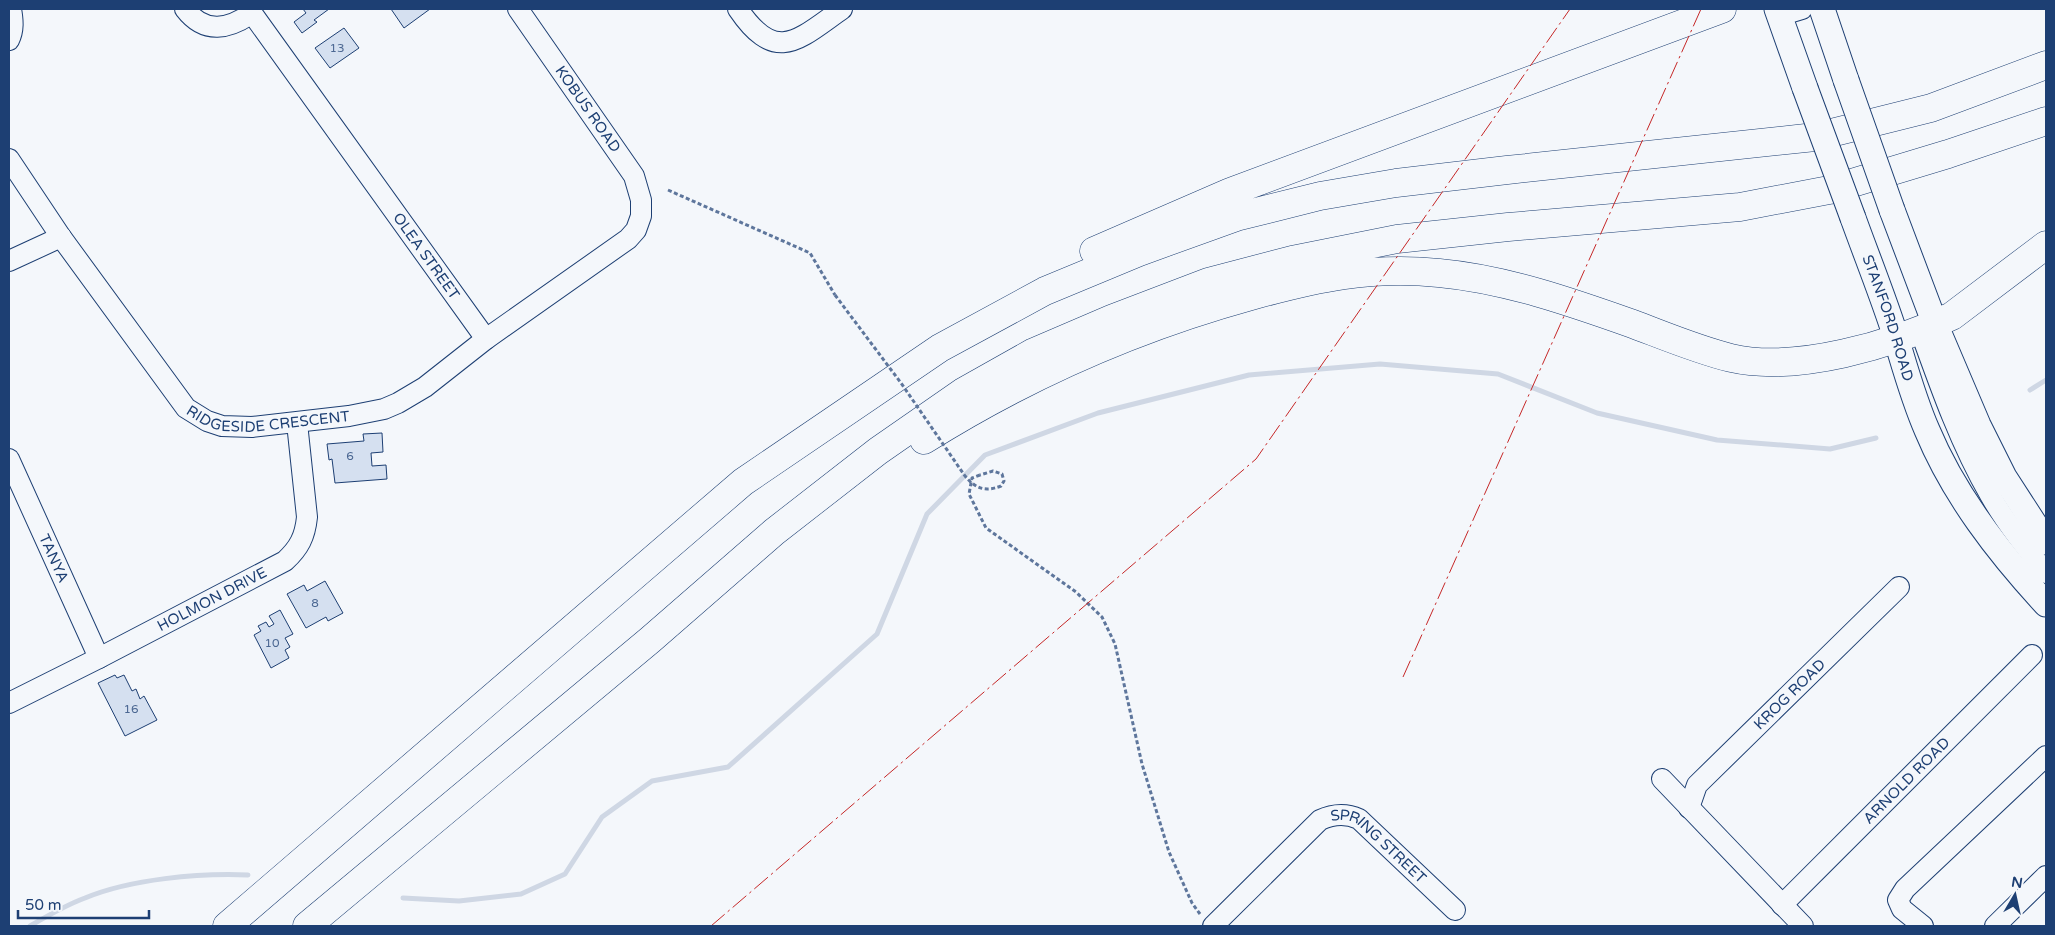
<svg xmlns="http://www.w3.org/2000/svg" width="2055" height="935" viewBox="0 0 2055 935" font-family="'Varela Round',sans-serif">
  <rect width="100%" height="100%" fill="#f4f7fb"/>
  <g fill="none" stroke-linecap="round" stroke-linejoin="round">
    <path stroke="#cfd7e4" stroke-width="5" d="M2030,390L2046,380
      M403,898L459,901L521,894L565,874L602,817L652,781L728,767L877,634L927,514L985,455L1098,413L1249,375L1380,364L1498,374L1597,413L1717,440L1830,449L1876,438
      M30,926C47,916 66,905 85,898C131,879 198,873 248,875"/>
  </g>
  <path fill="#d5e0f0" stroke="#1d3f73" d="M303,9H329L314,20L317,22L302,33L294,22L306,13Z
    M391,9H430L404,28Z
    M344,28L359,48L330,68L315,48Z
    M382,433L383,452L371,453L372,466L386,465L387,479L335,483L332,459L329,460L327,444L364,441L363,434Z
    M325,581L343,613L328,621L326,617L306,628L287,594L304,585L307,591Z
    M280,610L293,634L285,638L290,647L285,650L289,658L271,668L254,635L261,631L258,626L266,622L269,627L274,624L269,616Z
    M115,675L117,678L124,675L132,691L136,689L140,699L144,696L157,720L125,736L98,683Z"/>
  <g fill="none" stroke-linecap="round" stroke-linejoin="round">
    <defs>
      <g id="minor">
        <path d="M185,9C205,35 229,29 252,13"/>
        <path id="s1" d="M249,9L486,339"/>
        <path d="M738,9C776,65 798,40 842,9"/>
        <path d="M1779,16L1802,9"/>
        <path d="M9,40C14,30 13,20 11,9"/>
        <path id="s2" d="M9,159L61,237L186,408L207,421L222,426L252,427L349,416L384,409L398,403L425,387L486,339L628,239L636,230L641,216V200L634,176L518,9"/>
        <path d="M9,261L61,237"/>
        <path d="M1920,330C1940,386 1960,443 1990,495C2006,523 2026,548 2046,573"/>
        <path id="s3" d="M9,459L99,658"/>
        <path id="s4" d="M9,703L99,658L285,561C299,548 305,537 307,517L297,423"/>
        <path d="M1662,779L1803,926"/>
        <path id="s5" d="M1689,808L1697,785L1899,587"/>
        <path id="s6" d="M1782,905L2032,655"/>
        <path id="s7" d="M1213,926L1320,820C1333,814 1346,813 1359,819L1455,910"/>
        <path d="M1923,926L1902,909L1898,900L1905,889L2046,756"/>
        <path d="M1995,926L2046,876"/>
      </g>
      <g id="major">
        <path d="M1777,9L1805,88"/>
        <path d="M1822,9L1846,80"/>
        <path d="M1892,210L1935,324L1978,425L2004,477L2046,542"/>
        <path id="s8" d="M1853,218C1866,254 1880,289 1892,325C1903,360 1912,396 1927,430C1954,495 1998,552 2046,604"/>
      </g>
      <path id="highway" d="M1094,251L1230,192L1722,9
        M924,440C1026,376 1135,328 1251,296C1316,278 1371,266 1439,273C1505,279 1571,302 1633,324C1665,336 1698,350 1731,358C1796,373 1892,345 1952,316L2046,245
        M227,926L743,482L940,348L1045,291L1139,252L1236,217L1320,196L1396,183L1507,170L1815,137L1931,108L2046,65
        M307,926L650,640L774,532L878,451L963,392L1034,352L1111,319L1208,282L1292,260L1397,239L1508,227L1740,207L1829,190L1948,154L2046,121"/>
    </defs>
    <use href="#minor" stroke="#1d3f73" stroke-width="22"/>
    <use href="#major" stroke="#1d3f73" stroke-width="27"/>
    <use href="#highway" stroke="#1d3f73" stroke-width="29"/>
    <path stroke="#5e769c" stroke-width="3" stroke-dasharray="4 2.5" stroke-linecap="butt" d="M668,190L810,253L835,295
      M980,475L972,478L969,494L986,528L1076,592L1102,617L1115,644L1142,764L1169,852L1192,903L1200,914"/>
    <use href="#minor" stroke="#f4f7fb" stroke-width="20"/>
    <use href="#major" stroke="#f4f7fb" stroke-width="25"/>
    <use href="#highway" stroke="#f4f7fb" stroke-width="28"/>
    <defs>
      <path id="major-bridge" d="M1846,80L1892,210
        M1805,88L1853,218"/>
    </defs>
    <use href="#major-bridge" stroke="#1d3f73" stroke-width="27" stroke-linecap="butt"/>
    <path stroke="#5e769c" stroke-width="3" stroke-dasharray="4 2.5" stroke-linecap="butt" d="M835,295L901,383L965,476C976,489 985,492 1001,486L1004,481L1002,474L993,471L980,475"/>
    <use href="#major-bridge" stroke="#f4f7fb" stroke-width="25"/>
    <path stroke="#c62828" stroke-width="1" stroke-dasharray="18 4 2.5 4" stroke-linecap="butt" d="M1403,677L1701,9
      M711,926L1256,459L1570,9"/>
  </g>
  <g text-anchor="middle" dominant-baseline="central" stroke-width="4" stroke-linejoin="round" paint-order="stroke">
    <g font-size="12" fill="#4b6792">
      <text x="337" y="48">13</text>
      <text x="350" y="456">6</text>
      <text x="315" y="603">8</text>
      <text x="272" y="643">10</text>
      <text x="131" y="709">16</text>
    </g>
    <g font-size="15" fill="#1d3f73" stroke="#f4f7fb">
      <text transform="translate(588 109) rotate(55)">KOBUS ROAD</text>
      <text stroke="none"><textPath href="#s1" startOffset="304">OLEA STREET</textPath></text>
      <text stroke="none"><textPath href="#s8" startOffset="106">STANFORD ROAD</textPath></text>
      <text stroke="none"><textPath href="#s2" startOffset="391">RIDGESIDE CRESCENT</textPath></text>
      <text stroke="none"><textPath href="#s3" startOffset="109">TANYA</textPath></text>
      <text stroke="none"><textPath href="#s4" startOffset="228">HOLMON DRIVE</textPath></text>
      <text stroke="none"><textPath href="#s5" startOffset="154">KROG ROAD</textPath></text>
      <text stroke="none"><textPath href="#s6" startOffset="176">ARNOLD ROAD</textPath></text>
      <text stroke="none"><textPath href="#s7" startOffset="221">SPRING STREET</textPath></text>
    </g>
  </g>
  <rect width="2055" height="935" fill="none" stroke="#1d3f73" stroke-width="20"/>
  <g transform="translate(2015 895) rotate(9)" stroke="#f4f7fb" stroke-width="4" paint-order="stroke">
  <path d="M0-4L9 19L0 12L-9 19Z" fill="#1d3f73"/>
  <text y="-8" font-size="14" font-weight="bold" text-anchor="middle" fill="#1d3f73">N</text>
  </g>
  <path d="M18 910v8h131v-8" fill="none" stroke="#1d3f73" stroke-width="2.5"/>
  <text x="25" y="910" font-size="15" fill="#1d3f73" stroke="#f4f7fb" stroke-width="4" paint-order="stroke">50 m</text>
</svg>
